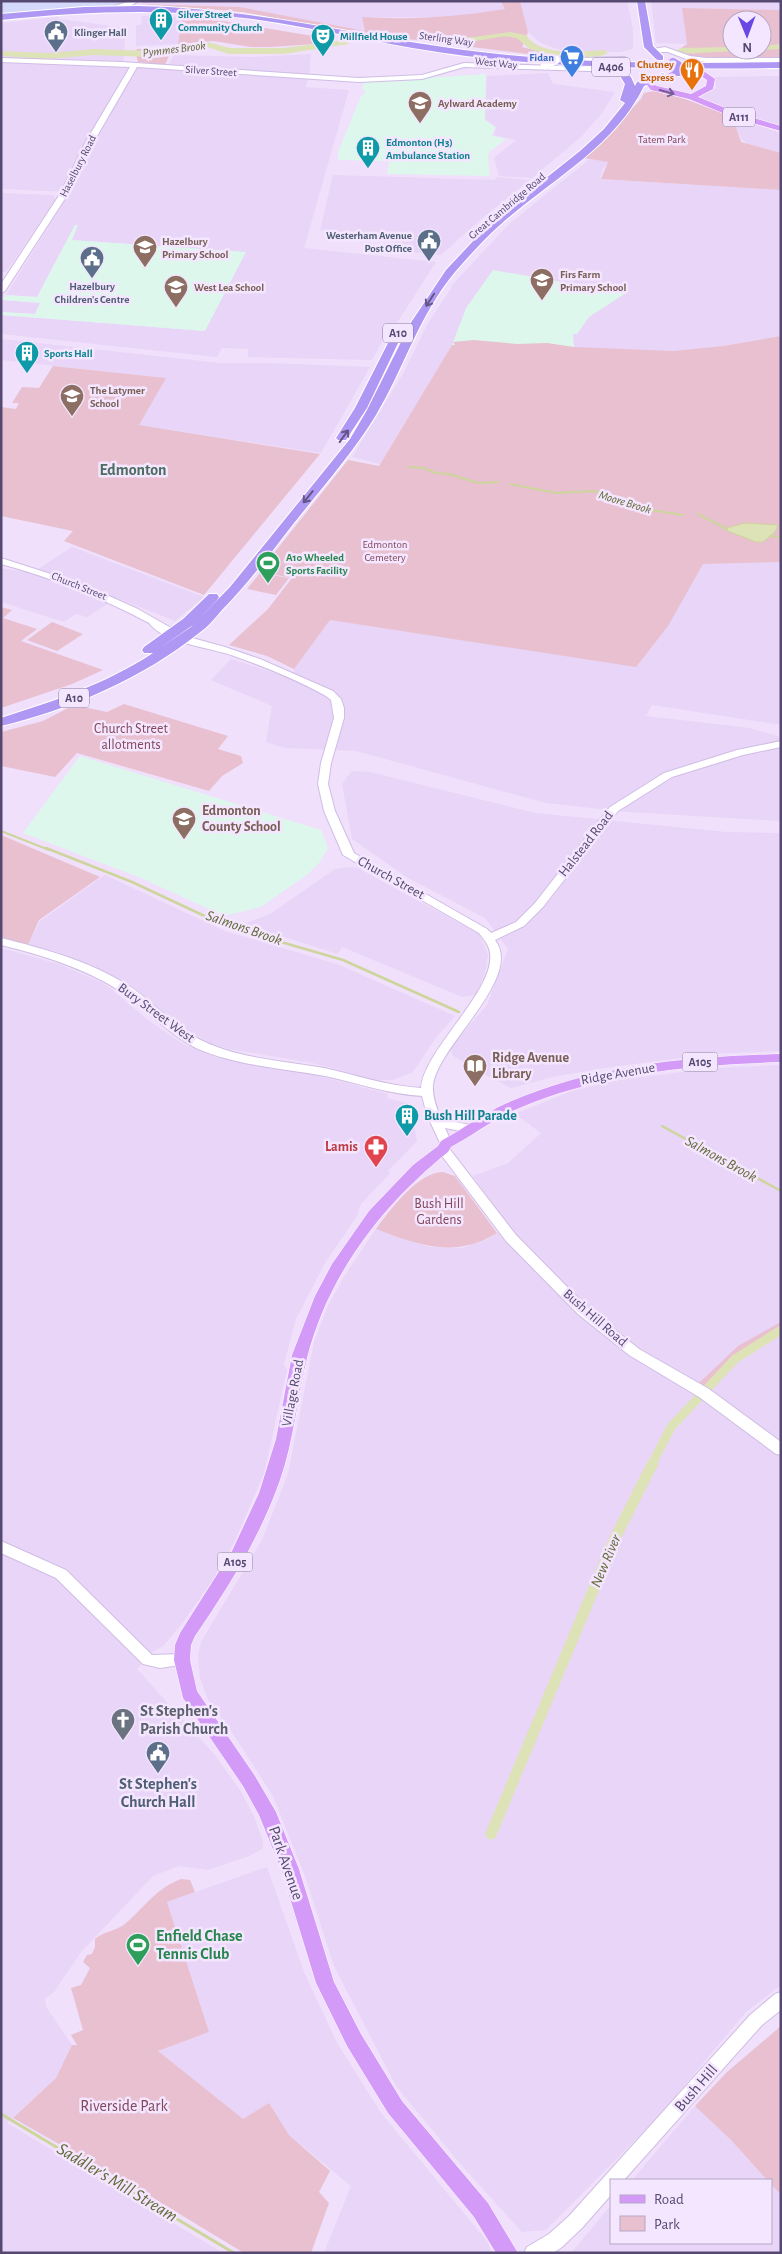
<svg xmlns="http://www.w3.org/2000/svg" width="782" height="2254" viewBox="0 0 782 2254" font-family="'Alegreya Sans',sans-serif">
  <rect width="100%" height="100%" fill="#f0e0fb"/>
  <path fill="#e8d5f7" d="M144,1H501L506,9L463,16L434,17H363L365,31L240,7L142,4Z
    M520,1H627L633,29V49L620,52L566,51L554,48L541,43L528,32Z
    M651,1H781V10L682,8L687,44L656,43Z
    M142,16L182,17L178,44L136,46V25H141Z
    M58,17L60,19L126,28L123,63L1,58V23Z
    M311,54L309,76L305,87L349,90L304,248L436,262L386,340H383L372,360L248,357V349L222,348L217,357L1,334V315L205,331L245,252L71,240L77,226L75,225L37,297L6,295L70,192L1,189V61L166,69L174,55L252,57Z
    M548,73L553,84L615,92L602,113L581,137L532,178L499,176L494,158L516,140L493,135L497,128L485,119L487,76Z
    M781,76V126L737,113L699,98L716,88L715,77Z
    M740,120L781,133V153L748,144L741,139L734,122Z
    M590,159L608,162L602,170L600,179L781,190V336L723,346L673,351L452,345L380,464L352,457L404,372L427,325L455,282L509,224Z
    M333,175L494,180L498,177L530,180L481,219L441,255L387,250L397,239L320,230Z
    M1,193L53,195L56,199L6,272H1Z
    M2,300L41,303L35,314L1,312Z
    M1,339L219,363H268L370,367L321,453L138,425L165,378L1,360Z
    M72,547L204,597L175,621L117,598L87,617L76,614L64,622L1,602V568L32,573Z
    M781,562V725L652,705L646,716L749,728L781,737V821L627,812L546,803L356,751L285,748L266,742L272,706L211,680L231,659L293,679L294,669L330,620L509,647L686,591L703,564Z
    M352,771L370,772L535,813L726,832L781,833V1051L712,1054L604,1068L557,1076L511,1088L467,1065L452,1055L451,1047L487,1005L508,949L485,918L408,878L352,839L342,784Z
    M349,867L358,868L479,934L488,955L485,973L476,995L462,997L342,947L338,954L244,924L270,914L335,869Z
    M105,875L225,931L337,964L455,1016L435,1039L413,1072L393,1080H378L312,1063L229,1049L210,1043L190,1032L125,981L56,951L28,945L40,921Z
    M1,948L62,965L100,982L109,987L148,1020L183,1044L215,1057L311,1074L388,1094L387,1098L410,1104L417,1141L388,1171L390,1173L361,1204L357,1216L325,1263L296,1319L284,1364L287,1370L264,1473L235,1541L212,1581L181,1625L163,1646L154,1651L137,1669L214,1754L240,1790L254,1816L263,1842L262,1849L249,1856L208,1870L179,1866L153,1876L81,1952L54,1992L45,1999L46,2007L72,2045L56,2078L7,2123L223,2253H1Z
    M781,1065V1985L746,2012L658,2117L546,2230L522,2232L463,2167L396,2086L334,1966L305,1876L273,1796L226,1723L210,1705L200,1678L198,1657L201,1642L262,1540L288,1474L314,1342L328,1306L345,1275L376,1229L430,1247L463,1248L488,1239L508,1226L473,1176L508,1163L541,1133L515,1114L569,1092L616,1080L715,1068Z
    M267,1867L304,1972L337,2043L381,2113L487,2241L492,2253H324L351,2186L289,2135L269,2103L243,2120L158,2051L209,2032L167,1902Z
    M695,2106L732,2141L767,2180H632Z
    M771,2184L781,2195V2253H571L611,2205V2243H771Z"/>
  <path fill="#ddf7ed" d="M486,74L485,120L495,127L492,136L506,139L489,152L488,158L490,176L387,174L389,161L338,160V152L361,96L364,94L365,90L362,89L364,82Z
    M75,225H78L72,240L246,252L205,331L1,315V312L35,314L40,303L2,300L6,295L37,297Z
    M493,270L626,293L589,317L577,334H573L574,347L452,345L466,308Z
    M80,756L321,830L328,848L319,863L308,874L261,907L224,916L141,878L23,833Z"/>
  <path fill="#d4d9f9" d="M1,1H130L121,5L72,7L1,15Z"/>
  <path fill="#e8c0d0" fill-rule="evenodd" d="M501,1H520L528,32L522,47L547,53L544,56L360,33L242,12L142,4L240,7L365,31L362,17C410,20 458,17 505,9Z
    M682,8L781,10V59C752,59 701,65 677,51L687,44ZM732,20H762V50H732Z
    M182,17L223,21L325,38L315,44L270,47H251L213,41L178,44Z
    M168,47L180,54L169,56L165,65L138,62L135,51L137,49Z
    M655,91L685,99L738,119L734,121L741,142L781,153V190L601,179L608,162L584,158L641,99L644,93Z
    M781,336V562L703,564L668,626L636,667L330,620L294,669L267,656L229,645L268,609L292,578L259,572L348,460L379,466L452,345H455L453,342L474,340L517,344L547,343L574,347L673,351L723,346Z
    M53,366L166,378L139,425L320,454L204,595L64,541L73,531L1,516V407L16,409L19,403H12L22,387L39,388Z
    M260,573L289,578L276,595L247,589Z
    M1,607L12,610L3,618L37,629L21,641L103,670L72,684L1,708Z
    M52,622L83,634L57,651L27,640Z
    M124,704L228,736L218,749L241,756L243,763L222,776L209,791L77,753L55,777L1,766V732L43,721L74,705L107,712Z
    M1,835L100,877L39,920L28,945L1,938Z
    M443,1172L455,1176L497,1233C455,1259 418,1245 376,1229C390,1210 418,1172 443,1172Z
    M781,1322V1327L731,1357L705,1386L699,1383L738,1346Z
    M181,1879L190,1880L195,1892L167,1902L209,2032L158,2051L243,2119L269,2103L289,2135L330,2171L319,2192L329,2203L311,2253H244L140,2190L13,2118L56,2078L72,2045H77L71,2035L83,2030L71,1988L81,1985L90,1968L83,1962L87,1955L92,1954L95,1947V1939C104,1931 117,1931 126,1923C147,1905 154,1890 181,1879Z
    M781,2026V2195L771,2184V2180H767L732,2141L695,2106L727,2072Z"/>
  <path fill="#dde3b6" stroke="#cdd59c" d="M745,523L778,525L775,532L763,542H756L723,529Z"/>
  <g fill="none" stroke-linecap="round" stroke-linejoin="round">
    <path stroke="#cdd59c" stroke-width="2" d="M408,467L424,468L435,473L449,474L478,483L498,482
      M510,484L556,493L594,491L650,510L683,515
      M698,514L727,529
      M770,536L781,537
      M1,831L49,850"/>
    <path stroke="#cdd59c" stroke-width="2.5" d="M46,848L132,882L226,926L343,960L459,1012
      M662,1126L781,1191"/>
    <path stroke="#cdd59c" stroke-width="3" d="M1,2114L234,2253"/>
    <path stroke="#dde3b6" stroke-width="9" d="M652,1464L671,1427L735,1359L781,1330"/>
    <path stroke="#dde3b6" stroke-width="11" d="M491,1834L615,1538L653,1463"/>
    <path fill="#dde3b6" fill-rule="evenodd" d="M510,32L526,35C540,57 581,51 604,50L608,53C598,61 546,55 533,50C523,47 522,38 511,37C499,35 485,41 473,41C459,42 445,42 431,42L427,40L431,38L474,37Z
      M345,40L349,42L348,44L284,54H229L207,47L151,57L95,55L47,59L1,56V51L47,53L95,49L151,51L207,42L230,48H284Z
      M781,44V49L762,50H760H762V46Z
      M732,47V50L735,51L680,54L676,51L680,48Z"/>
    <defs>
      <path id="secondary" d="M130,1L137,2L130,6L112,10L109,8Z
        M665,47L690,56L706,58H781V62H706L686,59L668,52H651L648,50Z
        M624,57L626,58V60L581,62L578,60L581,58Z
        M1,58L121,62L359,78L422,75L464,63L590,67L626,74L622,76L590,71L464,67L422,79L359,82L137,67L93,143L68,194L5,291L1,293V284L60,194L85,143L130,67L1,62Z
        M1,558L82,584L138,609L185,636L225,647L260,659L333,691L341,699L344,708V718L331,763L328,784L335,811L354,853L487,929L491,933L516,922L535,903L610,807L664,773L737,750L781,741V747L743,755L672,777L618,811L543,907L524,926L495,940C524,978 438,1045 433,1085C432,1096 437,1109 441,1119L475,1126L477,1129L471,1133L445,1128L452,1144L448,1147L516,1235L588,1308L639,1349L709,1389L781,1442V1455L776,1454L699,1397L629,1355L578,1314L506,1241L439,1152L437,1149L441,1145L427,1115L422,1096C389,1094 357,1083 325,1076C283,1068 236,1066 196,1048C168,1034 147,1009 120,991C84,968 43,955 1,945V938C45,949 90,961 129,986C155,1003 176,1029 205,1042C242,1059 285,1061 324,1068C356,1075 388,1086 421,1088C424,1047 505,983 488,946C486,942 482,937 479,933L343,855L324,811L318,784L321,763L334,718L331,700L326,696C297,680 265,667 234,656C212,648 163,643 149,623C102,598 53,578 1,564Z
        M1,1541L66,1570L152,1655L182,1654L187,1656L190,1660L187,1664L160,1668L143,1664L56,1578L1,1553Z
        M781,1992V2010L762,2025L624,2180H611V2195L582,2228L562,2247L553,2253H524L527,2247L549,2234L569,2216L750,2015L775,1994Z"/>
      <path id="primary" d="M692,70L705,72L715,79L713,89L698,97L743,115L781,126V131L737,119L689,99L651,90L647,85L650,77H653L657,79L655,85L657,86L691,94L706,86L707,80C693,69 677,81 667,74L671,72Z
        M781,1054V1062C691,1065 600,1073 517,1109C494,1119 473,1135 451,1147L448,1152C382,1205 328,1275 307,1358C297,1398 294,1440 280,1480C260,1537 229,1586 195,1636L191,1645L190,1660L197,1691L255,1776L276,1812L299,1869L334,1982L361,2034L402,2101L488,2203L518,2253H496L474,2217L388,2113L347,2046L316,1983L281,1869L259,1815L243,1786L183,1698L174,1660L175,1645L180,1633L232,1551L259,1493L276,1439L292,1355L315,1296L332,1264L369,1211L413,1165L438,1146L441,1141C463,1129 484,1113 507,1103C594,1065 687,1057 781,1054Z"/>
      <path id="highway" d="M637,1H645L653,46L663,56V60H657L644,47Z
        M138,6C251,8 353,35 464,50C569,64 675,64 781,62V68C676,69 571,69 466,56C394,47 324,29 253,19C169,8 85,11 1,20V14L84,7Z
        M625,73L631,77L635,86L637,82L663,73L668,76L644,86C615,147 549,181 500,225C484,239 469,256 455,272C419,315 404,368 376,415C352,454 322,488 294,523C271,553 248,583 222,610C215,618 208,627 199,633C143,678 71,709 1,726V718C54,701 106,684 153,653H144L142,650L144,647L183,619L209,594H217L219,597L217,600L193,625L160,648L191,627L230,587L350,439L367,410L410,324L446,270L492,221L580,151L604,129L625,103L620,100L625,84L620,76Z
        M394,338L399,341L367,408L346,440H338L336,438L355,408L389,341Z"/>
    </defs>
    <use href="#secondary" stroke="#cfbde5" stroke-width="2"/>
    <use href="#primary" stroke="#fff" stroke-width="1"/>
    <use href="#highway" stroke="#fff" stroke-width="2"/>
    <use href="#secondary" fill="#fff" fill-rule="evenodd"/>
    <use href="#primary" fill="#d49af8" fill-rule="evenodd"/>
    <use href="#highway" fill="#af98f4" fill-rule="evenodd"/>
    <defs>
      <path id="secondary-bridge" d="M545,65L556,60"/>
      <path id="highway-bridge" d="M673,63L678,66L677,71
        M616,70L614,65L617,62"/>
    </defs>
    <use href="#secondary-bridge" stroke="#cfbde5" stroke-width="8" stroke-linecap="butt"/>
    <use href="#highway-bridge" stroke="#fff" stroke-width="11" stroke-linecap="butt"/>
    <use href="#secondary-bridge" stroke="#fff" stroke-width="8"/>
    <use href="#highway-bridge" stroke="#af98f4" stroke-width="10"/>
  </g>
  <defs><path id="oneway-shaft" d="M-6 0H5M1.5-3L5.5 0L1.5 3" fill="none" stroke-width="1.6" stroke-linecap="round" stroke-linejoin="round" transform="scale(1.25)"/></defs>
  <use stroke="#765d93" href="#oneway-shaft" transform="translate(667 92) rotate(16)"/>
  <g stroke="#635585">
    <use href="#oneway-shaft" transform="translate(430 300) rotate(123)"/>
    <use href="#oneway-shaft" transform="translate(344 436) rotate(-54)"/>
    <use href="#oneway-shaft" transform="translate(308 497) rotate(129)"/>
  </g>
  <defs>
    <symbol id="building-pin" viewBox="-11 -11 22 30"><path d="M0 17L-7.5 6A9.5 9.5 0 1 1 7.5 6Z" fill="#0f9aa8" stroke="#f4e6fe"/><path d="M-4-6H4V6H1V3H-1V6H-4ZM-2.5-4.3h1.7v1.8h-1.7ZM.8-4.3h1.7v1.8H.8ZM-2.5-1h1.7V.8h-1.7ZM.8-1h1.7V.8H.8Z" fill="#fff"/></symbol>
    <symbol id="civic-pin" viewBox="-11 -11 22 30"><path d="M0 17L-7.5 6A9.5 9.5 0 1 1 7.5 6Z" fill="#5c6f8a" stroke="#f4e6fe"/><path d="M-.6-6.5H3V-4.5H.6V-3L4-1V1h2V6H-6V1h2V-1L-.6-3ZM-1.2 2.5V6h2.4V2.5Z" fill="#fff"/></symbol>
    <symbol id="theatre-pin" viewBox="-11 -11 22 30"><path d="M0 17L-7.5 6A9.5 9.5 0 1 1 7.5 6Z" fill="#0f9aa8" stroke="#f4e6fe"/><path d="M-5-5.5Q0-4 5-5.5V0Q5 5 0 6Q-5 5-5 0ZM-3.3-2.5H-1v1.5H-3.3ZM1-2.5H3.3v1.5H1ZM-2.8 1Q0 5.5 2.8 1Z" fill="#fff"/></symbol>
    <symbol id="supermarket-pin" viewBox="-11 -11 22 30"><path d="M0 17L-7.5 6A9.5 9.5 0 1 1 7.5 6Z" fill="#3f7fe0" stroke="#f4e6fe"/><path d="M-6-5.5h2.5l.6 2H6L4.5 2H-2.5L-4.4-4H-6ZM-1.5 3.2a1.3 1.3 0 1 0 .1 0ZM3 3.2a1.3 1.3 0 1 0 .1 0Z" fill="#fff"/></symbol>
    <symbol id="restaurant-pin" viewBox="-11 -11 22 30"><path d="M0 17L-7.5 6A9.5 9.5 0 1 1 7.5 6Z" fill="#e8710a" stroke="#f4e6fe"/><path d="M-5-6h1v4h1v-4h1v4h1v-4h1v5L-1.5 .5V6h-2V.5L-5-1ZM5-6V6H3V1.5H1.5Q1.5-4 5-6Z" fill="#fff"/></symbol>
    <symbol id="school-pin" viewBox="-11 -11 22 30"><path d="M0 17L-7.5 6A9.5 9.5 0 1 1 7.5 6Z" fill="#8d6e63" stroke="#f4e6fe"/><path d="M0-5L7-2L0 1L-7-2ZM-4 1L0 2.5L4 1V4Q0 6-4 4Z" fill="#fff"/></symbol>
    <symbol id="stadium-pin" viewBox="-11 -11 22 30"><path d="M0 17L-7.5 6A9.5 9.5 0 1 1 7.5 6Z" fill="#2e9e5b" stroke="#f4e6fe"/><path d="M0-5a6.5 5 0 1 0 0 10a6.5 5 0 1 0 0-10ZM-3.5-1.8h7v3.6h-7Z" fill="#fff"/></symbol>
    <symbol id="library-pin" viewBox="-11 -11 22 30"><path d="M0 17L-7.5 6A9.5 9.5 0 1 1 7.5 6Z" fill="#8d6e63" stroke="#f4e6fe"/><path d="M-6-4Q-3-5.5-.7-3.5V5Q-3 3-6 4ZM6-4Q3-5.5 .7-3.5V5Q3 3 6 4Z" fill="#fff"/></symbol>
    <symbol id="pharmacy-pin" viewBox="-11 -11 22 30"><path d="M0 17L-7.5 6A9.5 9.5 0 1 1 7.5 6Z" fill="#e0444e" stroke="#f4e6fe"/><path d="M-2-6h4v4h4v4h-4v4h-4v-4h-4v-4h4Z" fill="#fff"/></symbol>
    <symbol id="church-pin" viewBox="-11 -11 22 30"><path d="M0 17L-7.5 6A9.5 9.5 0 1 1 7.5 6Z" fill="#6b7280" stroke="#f4e6fe"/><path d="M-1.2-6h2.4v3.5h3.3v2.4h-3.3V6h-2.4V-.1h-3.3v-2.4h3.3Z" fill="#fff"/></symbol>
  </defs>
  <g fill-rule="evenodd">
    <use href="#building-pin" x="147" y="6" width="28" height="38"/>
    <use href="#civic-pin" x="42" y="18" width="28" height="38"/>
    <use href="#theatre-pin" x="309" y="22" width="28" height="38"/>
    <use href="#supermarket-pin" x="558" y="43" width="28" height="38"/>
    <use href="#restaurant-pin" x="678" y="56" width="28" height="38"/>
    <use href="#school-pin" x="406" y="89" width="28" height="38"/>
    <use href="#building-pin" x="354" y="134" width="28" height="38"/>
    <use href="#civic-pin" x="415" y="227" width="28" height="38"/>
    <use href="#school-pin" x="131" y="233" width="28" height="38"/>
    <use href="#civic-pin" x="78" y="244" width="28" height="38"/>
    <use href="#school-pin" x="528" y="266" width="28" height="38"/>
    <use href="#school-pin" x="162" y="273" width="28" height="38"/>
    <use href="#building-pin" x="13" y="339" width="28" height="38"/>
    <use href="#school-pin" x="58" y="382" width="28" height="38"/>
    <use href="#stadium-pin" x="254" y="549" width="28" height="38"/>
    <use href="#school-pin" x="170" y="805" width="28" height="38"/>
    <use href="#library-pin" x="461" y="1052" width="28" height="38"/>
    <use href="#building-pin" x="393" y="1102" width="28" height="38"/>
    <use href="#pharmacy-pin" x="362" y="1133" width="28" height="38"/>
    <use href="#church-pin" x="109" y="1706" width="28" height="38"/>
    <use href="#civic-pin" x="144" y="1739" width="28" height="38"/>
    <use href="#stadium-pin" x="124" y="1931" width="28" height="38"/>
  </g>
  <g text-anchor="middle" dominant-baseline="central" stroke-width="5" stroke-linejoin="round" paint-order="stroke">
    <g font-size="11" font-weight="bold" fill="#0d838f" stroke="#f4e6fe" text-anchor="start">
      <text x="178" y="14">Silver Street<tspan x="178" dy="13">Community Church</tspan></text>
      <text x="340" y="36">Millfield House</text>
      <text x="386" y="142">Edmonton (H3)<tspan x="386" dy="13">Ambulance Station</tspan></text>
      <text x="44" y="353">Sports Hall</text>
    </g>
    <g font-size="11" font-weight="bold" fill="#4e5e75" stroke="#f4e6fe" text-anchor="start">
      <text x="74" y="32">Klinger Hall</text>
      <text x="412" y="235" text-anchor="end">Westerham Avenue<tspan x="412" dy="13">Post Office</tspan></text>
      <text x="92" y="286" text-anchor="middle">Hazelbury<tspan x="92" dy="13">Children's Centre</tspan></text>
    </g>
    <g font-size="11" fill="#564971" stroke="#f4e6fe">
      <text transform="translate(446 39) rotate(8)">Sterling Way</text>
      <text transform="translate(496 63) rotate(6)">West Way</text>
      <text transform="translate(211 71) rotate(4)">Silver Street</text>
      <text transform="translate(78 166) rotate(-63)">Haselbury Road</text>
      <text transform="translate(507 206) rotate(-40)">Great Cambridge Road</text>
      <text transform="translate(79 586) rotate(22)">Church Street</text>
    </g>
    <g font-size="11" font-weight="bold" fill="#366cbe" stroke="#f4e6fe" text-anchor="end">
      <text x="554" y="57">Fidan</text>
    </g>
    <g font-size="11" font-weight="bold" fill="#c56008" stroke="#f4e6fe" text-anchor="end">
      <text x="674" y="64">Chutney<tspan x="674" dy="13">Express</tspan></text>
    </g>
    <g font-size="11" font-weight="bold" fill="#785e54" stroke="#f4e6fe" text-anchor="start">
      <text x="438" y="103">Aylward Academy</text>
      <text x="162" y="241">Hazelbury<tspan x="162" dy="13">Primary School</tspan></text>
      <text x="560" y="274">Firs Farm<tspan x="560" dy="13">Primary School</tspan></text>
      <text x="194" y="287">West Lea School</text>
      <text x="90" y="390">The Latymer<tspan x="90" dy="13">School</tspan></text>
    </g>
    <g font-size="11" fill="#824759" stroke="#f4e6fe">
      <text x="662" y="139">Tatem Park</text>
      <text x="385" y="544">Edmonton<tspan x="385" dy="13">Cemetery</tspan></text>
    </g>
    <g font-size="11" font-weight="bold" fill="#27864d" stroke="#f4e6fe" text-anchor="start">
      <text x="286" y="557">A10 Wheeled<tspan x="286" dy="13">Sports Facility</tspan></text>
    </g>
    <g font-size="12" font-style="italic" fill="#626937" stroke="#f4e6fe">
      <text transform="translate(174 49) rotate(-7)">Pymmes Brook</text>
      <text transform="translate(625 502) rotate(17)">Moore Brook</text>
    </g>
    <g fill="#f4e6fe" stroke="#85789b" stroke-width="1">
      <rect x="592" y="57.5" width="38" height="19" rx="4"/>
      <rect x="723" y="107.5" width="32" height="19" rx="4"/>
      <rect x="383" y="323.5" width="30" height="19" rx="4"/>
      <rect x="59" y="688.5" width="30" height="19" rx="4"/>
      <rect x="682.5" y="1052.5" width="35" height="19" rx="4"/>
      <rect x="217.5" y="1552.5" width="35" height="19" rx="4"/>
    </g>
    <g font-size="12" font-weight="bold" fill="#564971">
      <text x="611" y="67">A406</text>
      <text x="739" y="117">A111</text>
      <text x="398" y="333">A10</text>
      <text x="74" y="698">A10</text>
      <text x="700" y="1062">A105</text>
      <text x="235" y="1562">A105</text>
    </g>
    <g font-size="14" fill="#824759" stroke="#f4e6fe">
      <text x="131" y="729">Church Street<tspan x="131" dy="16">allotments</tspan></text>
      <text x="439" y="1204">Bush Hill<tspan x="439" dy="16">Gardens</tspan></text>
    </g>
    <g font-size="14" font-weight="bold" fill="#785e54" stroke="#f4e6fe" text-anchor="start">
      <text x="202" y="811">Edmonton<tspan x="202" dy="16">County School</tspan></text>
      <text x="492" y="1058">Ridge Avenue<tspan x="492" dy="16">Library</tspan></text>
    </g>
    <g font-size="14" fill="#564971" stroke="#f4e6fe">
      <text transform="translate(586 844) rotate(-52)">Halstead Road</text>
      <text transform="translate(391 878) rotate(29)">Church Street</text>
      <text transform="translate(156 1013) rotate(36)">Bury Street West</text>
      <text transform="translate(618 1074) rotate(-10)">Ridge Avenue</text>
      <text transform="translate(595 1318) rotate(41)">Bush Hill Road</text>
      <text transform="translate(293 1393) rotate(-79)">Village Road</text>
    </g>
    <g font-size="14" font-weight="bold" fill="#0d838f" stroke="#f4e6fe" text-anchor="start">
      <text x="424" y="1116">Bush Hill Parade</text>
    </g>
    <g font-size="14" font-weight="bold" fill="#be3a42" stroke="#f4e6fe" text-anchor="end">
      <text x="358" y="1147">Lamis</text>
    </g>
    <g font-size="15" font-style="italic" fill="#626937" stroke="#f4e6fe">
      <text transform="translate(244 928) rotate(19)">Salmons Brook</text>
      <text transform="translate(721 1159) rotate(29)">Salmons Brook</text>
      <text transform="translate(606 1561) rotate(-67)">New River</text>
    </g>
    <g font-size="16" font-weight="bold" fill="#4b6d61" stroke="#f4e6fe">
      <text x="133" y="470">Edmonton</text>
    </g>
    <g font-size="16" font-weight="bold" fill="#5b616d" stroke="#f4e6fe" text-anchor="start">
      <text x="140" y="1711">St Stephen's<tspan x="140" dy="18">Parish Church</tspan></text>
    </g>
    <g font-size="16" font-weight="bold" fill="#4e5e75" stroke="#f4e6fe">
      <text x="158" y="1784">St Stephen's<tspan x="158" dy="18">Church Hall</tspan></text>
    </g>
    <g font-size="16" fill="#564971" stroke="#f4e6fe">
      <text transform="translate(286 1863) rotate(71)">Park Avenue</text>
      <text transform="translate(696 2088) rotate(-49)">Bush Hill</text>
    </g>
    <g font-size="16" font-weight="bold" fill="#27864d" stroke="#f4e6fe" text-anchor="start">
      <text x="156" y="1936">Enfield Chase<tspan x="156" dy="18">Tennis Club</tspan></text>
    </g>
    <g font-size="16" fill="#824759" stroke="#f4e6fe">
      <text x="124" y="2106">Riverside Park</text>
    </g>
    <g font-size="18" font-style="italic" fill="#626937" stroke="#f4e6fe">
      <text transform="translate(117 2183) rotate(31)">Saddler's Mill Stream</text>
    </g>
  </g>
  <rect width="782" height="2254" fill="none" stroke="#564971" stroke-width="5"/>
  <rect x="610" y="2179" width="162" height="65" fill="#f4e6fe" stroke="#b5a7c6"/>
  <rect x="620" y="2195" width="25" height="8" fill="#d49af8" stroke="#b5a7c6"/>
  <text x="654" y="2204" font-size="15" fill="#564971">Road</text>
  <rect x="620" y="2216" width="25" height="15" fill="#e8c0d0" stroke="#b5a7c6"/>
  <text x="654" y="2229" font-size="15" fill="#564971">Park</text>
  <g transform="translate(747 35) rotate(179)"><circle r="24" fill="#f4e6fe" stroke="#b5a7c6"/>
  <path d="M0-4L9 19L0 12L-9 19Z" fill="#6848e2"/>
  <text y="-8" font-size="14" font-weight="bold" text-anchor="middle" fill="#564971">N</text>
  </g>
</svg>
